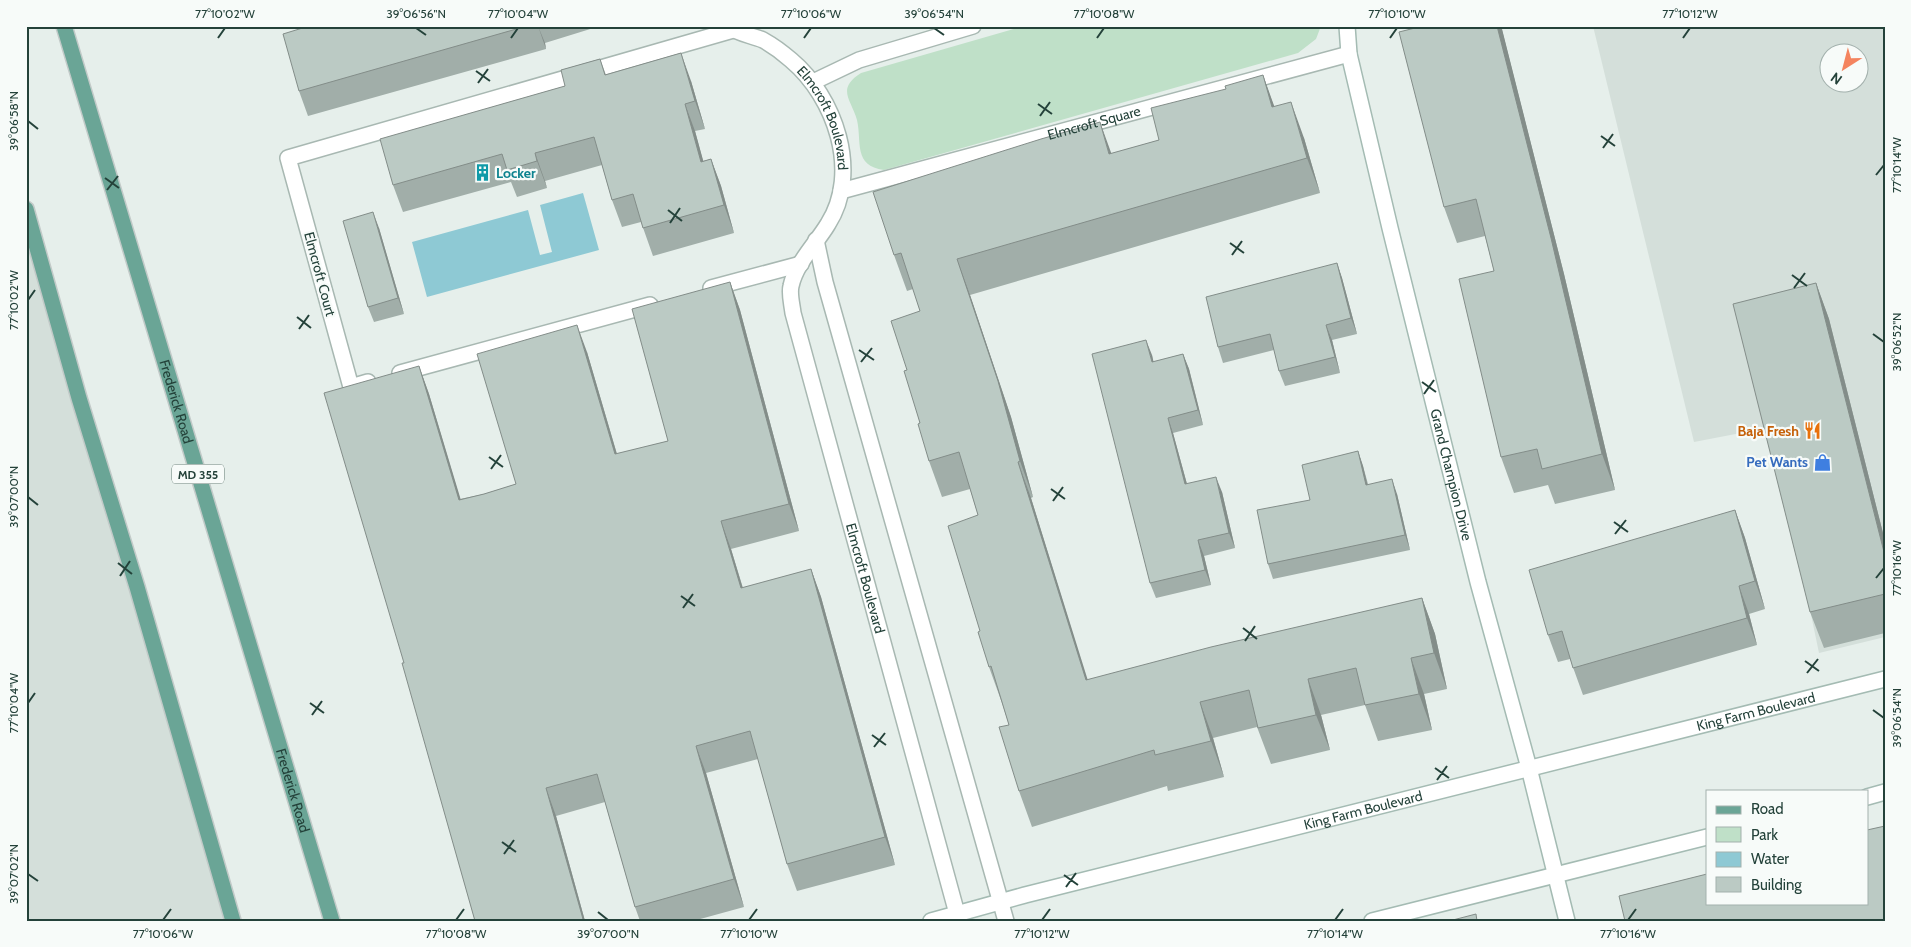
<svg xmlns="http://www.w3.org/2000/svg" width="1911" height="947" viewBox="0 0 1911 947" font-family="Cabin,sans-serif">
  <rect width="100%" height="100%" fill="#e6efeb"/>
  <path fill="#d4dfda" fill-rule="evenodd" d="M1593,26H1885V637L1819,653L1772,427L1694,442ZM1828,52H1858V82H1828Z
    M26,209L233,921H26Z"/>
  <path fill="#bfe0c8" d="M1024,26H1321L1316,39L1298,53L884,170C853,166 862,142 857,120C851,99 836,89 861,73Z"/>
  <path fill="#8ec9d4" d="M583,193L599,250L427,297L412,242L528,210L540,255L552,252L540,205Z"/>
  <g fill="none" stroke-linecap="round" stroke-linejoin="round">
    <defs>
      <g id="street">
        <path id="s1" d="M728,26C738,34 751,35 763,40C772,45 783,53 791,60C835,97 861,172 828,224C816,244 796,263 791,286C789,294 792,304 793,313L959,921"/>
        <path d="M813,82L859,60L973,26"/>
        <path id="s2" d="M841,191L1349,54"/>
        <path d="M816,240L825,282L1006,921"/>
        <path d="M711,288L801,264"/>
        <path d="M400,373L650,305"/>
        <path d="M368,382L351,387L288,158L733,30"/>
      </g>
      <g id="secondary">
        <path id="s3" d="M1347,26L1349,54L1390,228L1478,582L1529,768L1567,921"/>
        <path d="M1867,797L1885,792"/>
        <path id="s4" d="M931,921L1025,895L1885,679"/>
        <path d="M1372,921L1707,837"/>
      </g>
      <g id="primary">
        <path id="s5" d="M64,26L332,921"/>
        <path d="M26,209L79,398L137,587L233,921"/>
      </g>
    </defs>
    <use href="#street" stroke="#a8b8b2" stroke-width="18"/>
    <use href="#secondary" stroke="#a4bbb3" stroke-width="18"/>
    <use href="#primary" stroke="#c2cac8" stroke-width="18"/>
    <use href="#street" stroke="#fff" stroke-width="15"/>
    <use href="#secondary" stroke="#fff" stroke-width="15"/>
    <use href="#primary" stroke="#6aa596" stroke-width="15"/>
  </g>
  <path fill="#a1aea9" d="M309,26H600L545,43L546,49L308,116L299,91Z
    M1423,26H1501L1564,274L1615,490L1555,504L1548,485L1514,493L1501,457L1494,271L1485,236L1457,243L1444,207Z
    M600,59L606,75L691,81L705,129L695,131L703,161L711,159L721,186L734,233L653,256L641,222L622,227L612,200L602,165L545,181L547,188L517,197L511,182L403,212L393,185L565,86Z
    M1263,75L1274,107L1304,138L1320,193L970,295L1011,417L1033,497L1031,498L1087,680L1422,598L1435,634L1447,689L1424,694L1432,730L1378,741L1365,705L1321,715L1330,750L1271,764L1257,727L1213,738L1224,777L1168,791L1167,786L1032,827L1019,791L1009,725L1002,703L989,667L980,631L978,515L970,489L942,497L929,461L907,370L920,311L913,289L907,291L894,255L1111,154L1159,140L1226,89Z
    M379,228L404,314L374,322L368,307Z
    M1337,263L1342,278L1357,334L1332,340L1340,373L1285,386L1279,371L1274,350L1223,363L1218,347Z
    M730,282L740,310L799,531L731,549L743,588L811,569L821,597L895,865L797,891L787,864L758,759L706,773L744,907L693,921H640L635,907L605,802L556,816L585,921H475L404,663L419,366L429,394L460,499L484,494L516,484L587,352L617,454L668,441Z
    M1816,283L1829,319L1885,541V633L1824,648L1810,612Z
    M1183,354L1189,369L1203,425L1173,433L1187,484L1222,492L1235,548L1204,556L1211,585L1156,598L1150,583L1152,355L1153,362Z
    M1358,451L1363,466L1368,484L1397,494L1410,550L1273,579L1268,564L1310,500Z
    M1735,510L1745,538L1765,609L1749,614L1757,645L1583,695L1570,659L1558,662L1548,635Z"/>
  <path fill="#838d89" d="M538,26L545,43L546,49Z
    M1497,26H1501L1502,29L1564,274L1615,490L1602,454Z
    M681,53L691,81L705,129L695,101Z
    M1263,75L1276,111L1272,107Z
    M1291,102L1304,138L1320,193L1307,158Z
    M685,104L695,131L711,189L701,162Z
    M1100,122L1113,158L1109,154Z
    M535,153L545,181L547,188L537,161Z
    M711,159L721,186L734,233L724,205Z
    M373,212L379,228L404,314L398,298Z
    M957,259L970,295L1011,417L1033,497L1020,461Z
    M1337,263L1342,278L1357,334L1351,318Z
    M730,282L740,310L799,531L789,504Z
    M1816,283L1829,319L1885,541V556Z
    M577,325L587,352L625,482L615,454Z
    M1326,325L1332,340L1340,373L1335,357Z
    M1146,340L1152,355L1157,377L1152,362Z
    M1183,354L1189,369L1203,425L1198,410Z
    M419,366L429,394L469,527L459,500Z
    M1168,418L1173,433L1191,499L1185,484Z
    M1358,451L1363,466L1371,500L1366,485Z
    M1018,462L1031,498L1099,716L1086,680Z
    M1216,477L1222,492L1235,548L1229,533Z
    M1392,479L1397,494L1410,550L1405,535Z
    M1735,510L1745,538L1765,609L1755,581Z
    M721,521L731,549L751,616L741,588Z
    M1198,540L1204,556L1211,585L1205,570Z
    M811,569L821,597L895,865L885,837Z
    M1739,586L1749,614L1757,645L1747,618Z
    M1422,598L1435,634L1447,689L1434,653Z
    M1411,658L1424,694L1432,730L1419,694Z
    M1308,679L1321,715L1330,750L1316,715Z
    M1200,702L1213,738L1224,777L1211,741Z
    M696,746L706,773L744,907L734,879Z
    M546,788L556,816L585,921H583V919Z"/>
  <path fill="#bbcac4" stroke="#838d89" d="M309,26H527L299,91L283,34Z
    M1423,26H1497L1551,238L1602,454L1542,469L1537,449L1501,457L1459,279L1494,271L1476,199L1444,207L1399,32Z
    M681,53L695,101L685,104L701,162L711,159L724,205L643,228L633,194L612,200L594,137L535,153L537,161L507,170L502,154L393,185L380,139L565,86L561,70L600,59L605,75Z
    M1263,75L1272,107L1291,102L1307,158L957,259L998,381L1020,461L1018,462L1086,680L1211,647L1422,598L1434,653L1411,658L1419,694L1365,705L1356,668L1308,679L1316,715L1258,728L1249,690L1200,702L1211,741L1155,755L1154,750L1019,791L999,727L1009,725L991,666L989,667L978,632L980,631L948,526L978,515L959,452L929,461L918,424L920,423L904,371L907,370L891,321L920,311L901,253L894,255L873,192L1041,139L1100,122L1109,154L1159,140L1151,108L1226,89L1225,86Z
    M373,212L398,298L368,307L343,221Z
    M1337,263L1351,318L1326,325L1335,357L1279,371L1270,334L1218,347L1206,297Z
    M730,282L789,504L721,521L741,588L811,569L885,837L787,864L750,731L696,746L734,879L635,907L597,774L546,788L583,919L578,921H475L402,663H404L324,393L419,366L459,500L484,494L516,484L477,354L577,325L615,454L668,441L632,309Z
    M1816,283L1885,556V594L1810,612L1733,304Z
    M1146,340L1152,362L1183,354L1198,410L1168,418L1185,484L1216,477L1229,533L1198,540L1205,570L1150,583L1092,354Z
    M1358,451L1366,485L1392,479L1405,535L1268,564L1257,510L1310,500L1302,465Z
    M1735,510L1755,581L1739,586L1747,618L1573,668L1562,631L1548,635L1529,570Z
    M1885,826V921H1625L1619,896L1707,874V903H1867V830Z
    M1476,914L1477,921H1449Z"/>
  <path fill="none" stroke="#24423a" stroke-width="2" d="M416,28L426,35M934,28L944,35M218,38L225,28M511,38L518,28M804,38L811,28M1097,38L1104,28M1390,38L1397,28M1683,38L1690,28M476,71L490,81M478,83L488,69M1038,104L1052,114M1040,116L1050,102M28,121L38,129M1601,136L1615,146M1603,148L1613,134M1876,175L1884,165M105,178L119,188M107,190L118,176M668,210L682,221M670,223L680,208M1230,243L1244,253M1232,255L1242,241M1792,275L1807,286M1794,288L1805,273M28,300L35,290M297,317L311,328M299,329L309,315M1873,334L1884,342M859,350L874,360M861,362L872,348M1422,382L1436,392M1424,394L1434,380M489,457L503,467M491,469L501,455M1051,489L1065,499M28,497L38,505M1053,501L1063,487M1614,522L1628,532M1615,534L1626,520M118,563L132,574M120,576L130,561M1876,578L1884,568M681,596L695,606M683,608L693,594M1243,628L1257,639M1245,641L1255,626M1805,661L1819,671M1807,673L1818,659M28,703L35,693M310,703L324,713M1873,710L1884,718M312,715L322,701M872,735L886,745M874,747L885,733M1435,768L1449,778M1437,780L1447,766M502,842L516,852M504,854L514,840M28,874L38,881M1064,875L1078,885M1066,887L1076,873M598,912L608,920M163,920L171,909M456,920L464,909M749,920L757,909M1042,920L1050,909M1335,920L1343,909M1628,920L1636,909"/>
  <defs>
    <symbol id="building-bare" viewBox="-9 -9 18 18"><path d="M-4-6H4V6H1V3H-1V6H-4ZM-2.5-4.3h1.7v1.8h-1.7ZM.8-4.3h1.7v1.8H.8ZM-2.5-1h1.7V.8h-1.7ZM.8-1h1.7V.8H.8Z" fill="#0f9aa8" stroke="#f7fbf9" stroke-width="2.5" paint-order="stroke"/></symbol>
    <symbol id="restaurant-bare" viewBox="-9 -9 18 18"><path d="M-5-6h1v4h1v-4h1v4h1v-4h1v5L-1.5 .5V6h-2V.5L-5-1ZM5-6V6H3V1.5H1.5Q1.5-4 5-6Z" fill="#e8710a" stroke="#f7fbf9" stroke-width="2.5" paint-order="stroke"/></symbol>
    <symbol id="shop-bare" viewBox="-9 -9 18 18"><path d="M-5-2.5h2.3a2.7 3.5 0 0 1 5.4 0H5L5.5 6h-11ZM-1.5-2.5h3a1.5 2.3 0 0 0-3 0Z" fill="#3f7fe0" stroke="#f7fbf9" stroke-width="2.5" paint-order="stroke"/></symbol>
  </defs>
  <g fill-rule="evenodd">
    <use href="#building-bare" x="470" y="160" width="25" height="25"/>
    <use href="#restaurant-bare" x="1800" y="418" width="25" height="25"/>
    <use href="#shop-bare" x="1810" y="450" width="25" height="25"/>
  </g>
  <g text-anchor="middle" dominant-baseline="central" stroke-width="4.5" stroke-linejoin="round" paint-order="stroke">
    <rect fill="#f7fbf9" stroke="#637a73" stroke-width="1" x="172" y="464.5" width="52" height="19" rx="4"/>
    <g font-size="12" font-weight="bold" fill="#24423a">
      <text x="198" y="474">MD 355</text>
    </g>
    <g font-size="14" fill="#24423a" stroke="#f7fbf9">
      <text stroke="none"><textPath href="#s1" startOffset="141">Elmcroft Boulevard</textPath></text>
      <text stroke="none"><textPath href="#s2" startOffset="262">Elmcroft Square</textPath></text>
      <text transform="translate(320 274) rotate(75)">Elmcroft Court</text>
      <text stroke="none"><textPath href="#s5" startOffset="392">Frederick Road</textPath></text>
      <text stroke="none"><textPath href="#s3" startOffset="461">Grand Champion Drive</textPath></text>
      <text stroke="none"><textPath href="#s1" startOffset="629">Elmcroft Boulevard</textPath></text>
      <text stroke="none"><textPath href="#s4" startOffset="851">King Farm Boulevard</textPath></text>
      <text stroke="none"><textPath href="#s5" startOffset="798">Frederick Road</textPath></text>
      <text stroke="none"><textPath href="#s4" startOffset="446">King Farm Boulevard</textPath></text>
    </g>
    <g font-size="14" font-weight="bold" fill="#0d838f" stroke="#f7fbf9" text-anchor="start">
      <text x="496" y="173">Locker</text>
    </g>
    <g font-size="14" font-weight="bold" fill="#c56008" stroke="#f7fbf9" text-anchor="end">
      <text x="1799" y="431">Baja Fresh</text>
    </g>
    <g font-size="14" font-weight="bold" fill="#366cbe" stroke="#f7fbf9" text-anchor="end">
      <text x="1808" y="462">Pet Wants</text>
    </g>
  </g>
  <rect width="1911" height="947" fill="none" stroke="#f7fbf9" stroke-width="55"/>
  <rect x="1706" y="790" width="162" height="115" fill="#f7fbf9" stroke="#a3b1ad"/>
  <rect x="1716" y="806" width="25" height="8" fill="#6aa596" stroke="#a3b1ad"/>
  <text x="1751" y="814" font-size="15" fill="#24423a">Road</text>
  <rect x="1716" y="827" width="25" height="15" fill="#bfe0c8" stroke="#a3b1ad"/>
  <text x="1751" y="840" font-size="15" fill="#24423a">Park</text>
  <rect x="1716" y="852" width="25" height="15" fill="#8ec9d4" stroke="#a3b1ad"/>
  <text x="1751" y="864" font-size="15" fill="#24423a">Water</text>
  <rect x="1716" y="877" width="25" height="15" fill="#bbcac4" stroke="#a3b1ad"/>
  <text x="1751" y="890" font-size="15" fill="#24423a">Building</text>
  <g transform="translate(1844 68) rotate(216)"><circle r="24" fill="#f7fbf9" stroke="#a3b1ad"/>
  <path d="M0-4L9 19L0 12L-9 19Z" fill="#f4845f"/>
  <text y="-8" font-size="14" font-weight="bold" text-anchor="middle" fill="#24423a">N</text>
  </g>
  <rect x="28" y="28" width="1856" height="892" fill="none" stroke="#24423a" stroke-width="2"/>
  <g font-size="12" text-anchor="middle" fill="#24423a">
    <text x="225" y="18">77°10'02"W</text>
    <text x="416" y="18">39°06'56"N</text>
    <text x="518" y="18">77°10'04"W</text>
    <text x="811" y="18">77°10'06"W</text>
    <text x="934" y="18">39°06'54"N</text>
    <text x="1104" y="18">77°10'08"W</text>
    <text x="1397" y="18">77°10'10"W</text>
    <text x="1690" y="18">77°10'12"W</text>
    <text transform="translate(14 121) rotate(-90)" y="4">39°06'58"N</text>
    <text transform="translate(1897 165) rotate(-90)" y="4">77°10'14"W</text>
    <text transform="translate(14 300) rotate(-90)" y="4">77°10'02"W</text>
    <text transform="translate(1897 342) rotate(-90)" y="4">39°06'52"N</text>
    <text transform="translate(14 497) rotate(-90)" y="4">39°07'00"N</text>
    <text transform="translate(1897 568) rotate(-90)" y="4">77°10'16"W</text>
    <text transform="translate(14 703) rotate(-90)" y="4">77°10'04"W</text>
    <text transform="translate(1897 718) rotate(-90)" y="4">39°06'54"N</text>
    <text transform="translate(14 874) rotate(-90)" y="4">39°07'02"N</text>
    <text x="163" y="938">77°10'06"W</text>
    <text x="456" y="938">77°10'08"W</text>
    <text x="608" y="938">39°07'00"N</text>
    <text x="749" y="938">77°10'10"W</text>
    <text x="1042" y="938">77°10'12"W</text>
    <text x="1335" y="938">77°10'14"W</text>
    <text x="1628" y="938">77°10'16"W</text>
  </g>
</svg>
